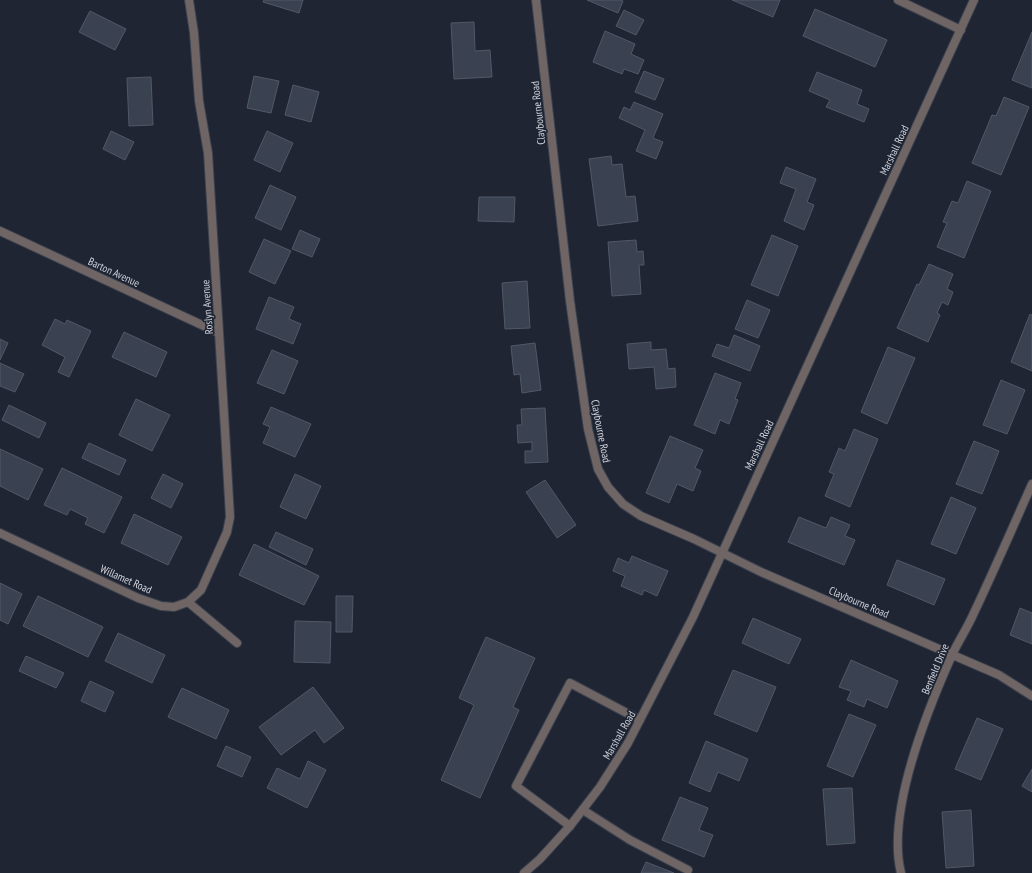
<svg xmlns="http://www.w3.org/2000/svg" width="1032" height="873" viewBox="0 0 1032 873" font-family="'PT Sans Narrow',sans-serif">
  <rect width="100%" height="100%" fill="#1f2533"/>
  <path fill="#3a4150" stroke="#515868" d="M264,0H303L299,13L263,2Z
    M587,0H621L623,1L618,13Z
    M732,0H780L773,17Z
    M815,9L887,40L875,67L803,36Z
    M624,10L644,20L636,35L616,26Z
    M90,11L126,29L115,50L79,32Z
    M474,22L475,51L490,50L492,77L454,79L451,23Z
    M605,31L635,44L631,54L644,60L638,74L624,69L622,74L593,62Z
    M1032,32V88L1012,80Z
    M644,71L664,79L655,100L635,92Z
    M817,72L862,90L857,104L869,109L864,122L826,107L830,100L809,91Z
    M254,76L279,81L271,113L247,108Z
    M151,77L153,125L129,126L127,78Z
    M293,85L319,92L311,122L285,115Z
    M1004,97L1029,107L1001,175L972,163L992,115L996,116Z
    M634,102L663,114L653,138L663,142L656,159L636,151L645,130L619,118L624,107L630,110Z
    M111,131L134,142L125,160L103,149Z
    M267,131L293,143L280,172L254,160Z
    M611,156L612,165L622,164L626,197L635,196L638,221L598,226L589,159Z
    M786,167L816,179L807,202L814,205L804,230L784,221L796,189L780,183Z
    M967,181L991,191L964,258L937,247L947,223L943,222L952,201L958,203Z
    M270,185L296,197L281,230L255,218Z
    M479,197H515L514,222L478,221Z
    M300,230L320,239L312,257L292,249Z
    M772,235L798,246L778,296L751,285Z
    M264,239L291,251L275,284L249,272Z
    M636,240L637,252L643,251L644,265H639L641,294L612,296L608,242Z
    M929,264L953,274L947,289L953,292L948,305L942,302L937,313L940,315L928,342L897,328L917,284L919,285Z
    M527,281L530,328L505,329L502,283Z
    M269,297L294,307L289,319L301,324L293,344L256,329Z
    M747,300L770,310L758,338L735,329Z
    M1030,314L1032,315V371L1011,362Z
    M55,319L65,324L67,320L91,331L69,377L58,372L65,357L42,345Z
    M124,332L167,352L156,377L112,357Z
    M734,335L760,346L750,371L712,356L717,344L729,348Z
    M0,339L8,343L0,360Z
    M651,342V350L666,349L668,369L675,368L676,387L656,389L654,367L629,369L627,344Z
    M535,343L541,390L522,393L520,374L514,375L511,346Z
    M888,347L915,358L887,424L861,412Z
    M272,350L298,361L284,394L257,383Z
    M0,363L24,374L15,392L0,386Z
    M715,373L741,383L735,399L738,400L729,424L720,420L715,434L694,425Z
    M1001,380L1025,390L1007,434L983,425Z
    M136,399L170,415L152,451L119,435Z
    M9,405L46,423L39,438L2,420Z
    M271,407L311,424L295,457L263,443L270,427L263,424Z
    M545,408L548,462L525,463V451H532V442L518,443L517,425H522L521,409Z
    M854,429L878,439L850,507L825,496L834,474L829,472L839,448L845,451Z
    M670,436L703,450L695,468L701,471L693,491L677,484L669,503L646,493Z
    M974,441L999,451L982,494L956,484Z
    M89,443L126,460L119,475L82,458Z
    M0,449L43,469L28,500L0,486Z
    M62,468L122,497L104,533L85,524L88,518L70,509L67,515L44,505Z
    M163,474L183,484L171,508L151,498Z
    M295,474L321,486L306,519L280,507Z
    M545,480L576,525L557,538L526,492Z
    M951,497L976,508L956,554L931,544Z
    M134,514L182,537L168,565L121,543Z
    M799,517L826,528L831,517L850,525L845,536L855,540L844,565L788,542Z
    M276,532L313,549L306,565L269,547Z
    M254,544L319,576L304,605L239,575Z
    M632,556L668,571L657,596L644,590L642,595L621,586L625,576L613,571L618,558L629,563Z
    M897,560L945,579L934,605L887,585Z
    M0,583L22,594L8,624L0,620Z
    M38,596L103,627L88,657L23,626Z
    M336,596H353L352,632H336Z
    M1020,608L1032,613V644L1010,635Z
    M753,618L801,639L789,664L742,643Z
    M295,621L331,622L330,663L294,662Z
    M118,633L165,655L152,683L105,661Z
    M486,637L535,658L513,707L519,710L480,798L441,780L474,705L459,698Z
    M26,656L64,673L56,688L19,671Z
    M851,660L898,681L887,708L867,699L864,707L847,700L851,691L839,687Z
    M733,670L776,687L757,732L714,714Z
    M90,681L114,692L105,712L81,701Z
    M313,687L344,728L324,743L315,730L281,755L259,727Z
    M182,688L229,710L216,739L168,717Z
    M849,714L876,725L853,777L827,766Z
    M977,718L1003,729L981,780L955,769Z
    M706,741L748,759L739,781L718,772L710,792L689,783Z
    M226,746L251,757L242,777L217,766Z
    M308,761L326,770L307,808L267,788L277,768L300,779Z
    M1032,769V792L1022,786Z
    M852,788L855,843L827,845L823,789Z
    M680,797L708,808L699,830L713,835L704,857L662,840Z
    M971,810L974,866L946,868L942,812Z
    M646,862L674,873H641Z"/>
  <g fill="none" stroke-linecap="round" stroke-linejoin="round">
    <defs>
      <path id="service" d="M583,810L630,840L688,870
        M570,826L516,786L570,683L640,720"/>
      <path id="minor" d="M536,0L570,301L588,429L598,469L608,487L623,504L641,516L694,539L761,572L999,675L1032,696
        M898,0L961,30
        M0,231L219,333
        M0,533L138,598L161,606L174,607L188,602L201,590L227,532L230,517L225,430L208,153L199,101L194,33L189,0
        M188,602L237,643
        M901,873C886,812 927,711 952,655C958,642 966,630 972,617C993,573 1012,529 1032,484"/>
      <path id="tertiary" d="M524,873L540,859L570,826L600,787L628,743L693,617L974,0"/>
    </defs>
    <use href="#service" stroke="#3b414e" stroke-width="10"/>
    <use href="#minor" stroke="#3b414e" stroke-width="10"/>
    <use href="#tertiary" stroke="#3b414e" stroke-width="10"/>
    <use href="#service" stroke="#6f6564" stroke-width="8"/>
    <use href="#minor" stroke="#6f6564" stroke-width="8"/>
    <use href="#tertiary" stroke="#6f6564" stroke-width="8"/>
  </g>
  <g text-anchor="middle" dominant-baseline="central" stroke-width="3.5" stroke-linejoin="round" paint-order="stroke">
    <g font-size="11" fill="#ced2db" stroke="#1f2533">
      <text transform="translate(538 113) rotate(-96)">Claybourne Road</text>
      <text transform="translate(894 150) rotate(-65)">Marshall Road</text>
      <text transform="translate(114 272) rotate(25)">Barton Avenue</text>
      <text transform="translate(207 307) rotate(-94)">Roslyn Avenue</text>
      <text transform="translate(601 431) rotate(79)">Claybourne Road</text>
      <text transform="translate(759 445) rotate(-65)">Marshall Road</text>
      <text transform="translate(126 579) rotate(24)">Willamet Road</text>
      <text transform="translate(859 602) rotate(23)">Claybourne Road</text>
      <text transform="translate(935 669) rotate(-67)">Benfield Drive</text>
      <text transform="translate(619 735) rotate(-60)">Marshall Road</text>
    </g>
  </g>
</svg>
